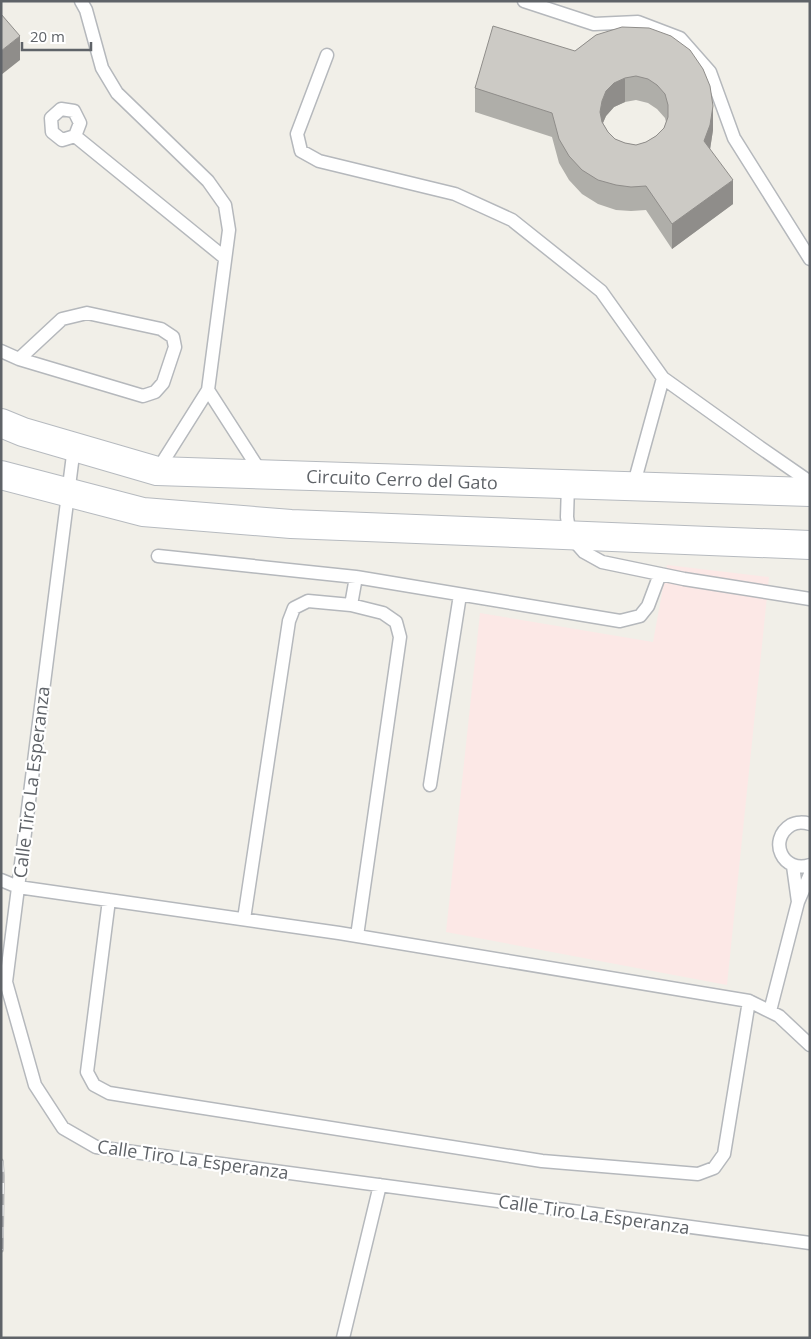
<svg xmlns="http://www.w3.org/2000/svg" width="811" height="1339" viewBox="0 0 811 1339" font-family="'Open Sans',sans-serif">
  <rect width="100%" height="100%" fill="#f1efe8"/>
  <path fill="#fce8e6" d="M667,565L769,577L727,985L446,932L480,613L653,642Z"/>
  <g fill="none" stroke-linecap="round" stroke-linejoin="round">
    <defs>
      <path id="lane" d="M81,1L86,10L102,68L117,93L208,181L225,205L229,230L208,390L157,471
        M524,1L594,24L638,22L680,38L710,72L734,138L810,259
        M327,55L297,134L301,151L319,161L455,194L512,220L601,291L663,378L758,446L810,482
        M61,109L74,111L80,123L75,136L62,140L52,132L51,118Z
        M75,136L225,258
        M1,351L19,359L143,396L155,392L163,383L175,347L173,337L161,329L87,313L62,319L19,359
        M208,390L262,474
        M74,447L6,982L35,1085L63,1128L96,1147L810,1243
        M568,485L567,517L570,536L584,552L602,562L684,579L810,599
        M633,487L663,378
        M158,556L356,577L620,621L640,616L648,606L660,574
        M351,605L356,577
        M430,785L460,595
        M810,824C804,822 796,822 791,825C767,840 783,874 810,865
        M793,866L798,902
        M1,880L18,887L339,933L749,1001L779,1016L810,1045
        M109,900L87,1072L94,1085L109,1093L140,1098L542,1161L698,1174L714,1168L724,1154L749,1001
        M244,919L289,621L294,608L308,601L351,605L383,613L396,622L400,637L357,936
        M770,1011L798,902L810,874
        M343,1338L380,1185"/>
      <path id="secondary" d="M1,423L23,432L157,471L810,492
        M1,475L143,512L291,524L810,545"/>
    </defs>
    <use href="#lane" stroke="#b5b8bc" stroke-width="15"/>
    <use href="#secondary" stroke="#b6babf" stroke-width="30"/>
    <use href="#lane" stroke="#fff" stroke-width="12"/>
    <use href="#secondary" stroke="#fff" stroke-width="28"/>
    <defs>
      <path id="rail" d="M1,1161L2,1176L1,1250"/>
    </defs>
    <use href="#rail" stroke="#b6b7b8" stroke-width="5.5"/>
    <use href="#rail" stroke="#fff" stroke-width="4" stroke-dasharray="11" stroke-linecap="butt"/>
  </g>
  <path fill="#afaea9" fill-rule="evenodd" d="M596,35L713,130L710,150L733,204L672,249L646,210L631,211L616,210L598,204L582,194L569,180L559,163L552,137L475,112V88L575,51ZM636,100L648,103L657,109L665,118L666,122L664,128L656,136L646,142L636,145L625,143L615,139L608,132L603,123L606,116L614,107L625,102Z"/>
  <path fill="#8f8d8a" d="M20,36V60L1,75V51Z
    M625,78V102L614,107L606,116L602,125L600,112L602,101L606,91L614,83Z
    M713,106V130L710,149L704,166V141Z
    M733,180V204L672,249V224Z"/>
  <path fill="#cccac5" stroke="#8f8d8a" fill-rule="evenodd" d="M1,14L20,36L1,51Z
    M493,26L575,51L596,35L622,27L649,28L671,36L690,50L703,69L710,86L713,106L710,125L704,141L733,180L672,224L646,186L631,187L616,185L598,180L582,170L569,156L559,139L552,113L475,88ZM636,76L648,79L657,85L665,94L668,105V117L664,128L656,136L646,142L636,145L625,143L615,139L608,132L602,122L600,112L602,101L606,91L614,83L625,78Z"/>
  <g text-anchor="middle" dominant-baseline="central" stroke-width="4.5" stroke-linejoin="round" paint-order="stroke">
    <g font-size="18" fill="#5f6368" stroke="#fff">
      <text transform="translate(402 479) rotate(2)">Circuito Cerro del Gato</text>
      <text transform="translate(31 782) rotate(-83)">Calle Tiro La Esperanza</text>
      <text transform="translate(193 1159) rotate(8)">Calle Tiro La Esperanza</text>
      <text transform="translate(594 1214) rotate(8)">Calle Tiro La Esperanza</text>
    </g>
  </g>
  <rect width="811" height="1339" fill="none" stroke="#5f6368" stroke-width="5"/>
  <path d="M22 42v8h69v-8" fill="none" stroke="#5f6368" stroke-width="2.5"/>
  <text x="30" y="42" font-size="15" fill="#5f6368" stroke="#ffffff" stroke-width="4" paint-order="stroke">20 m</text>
</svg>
